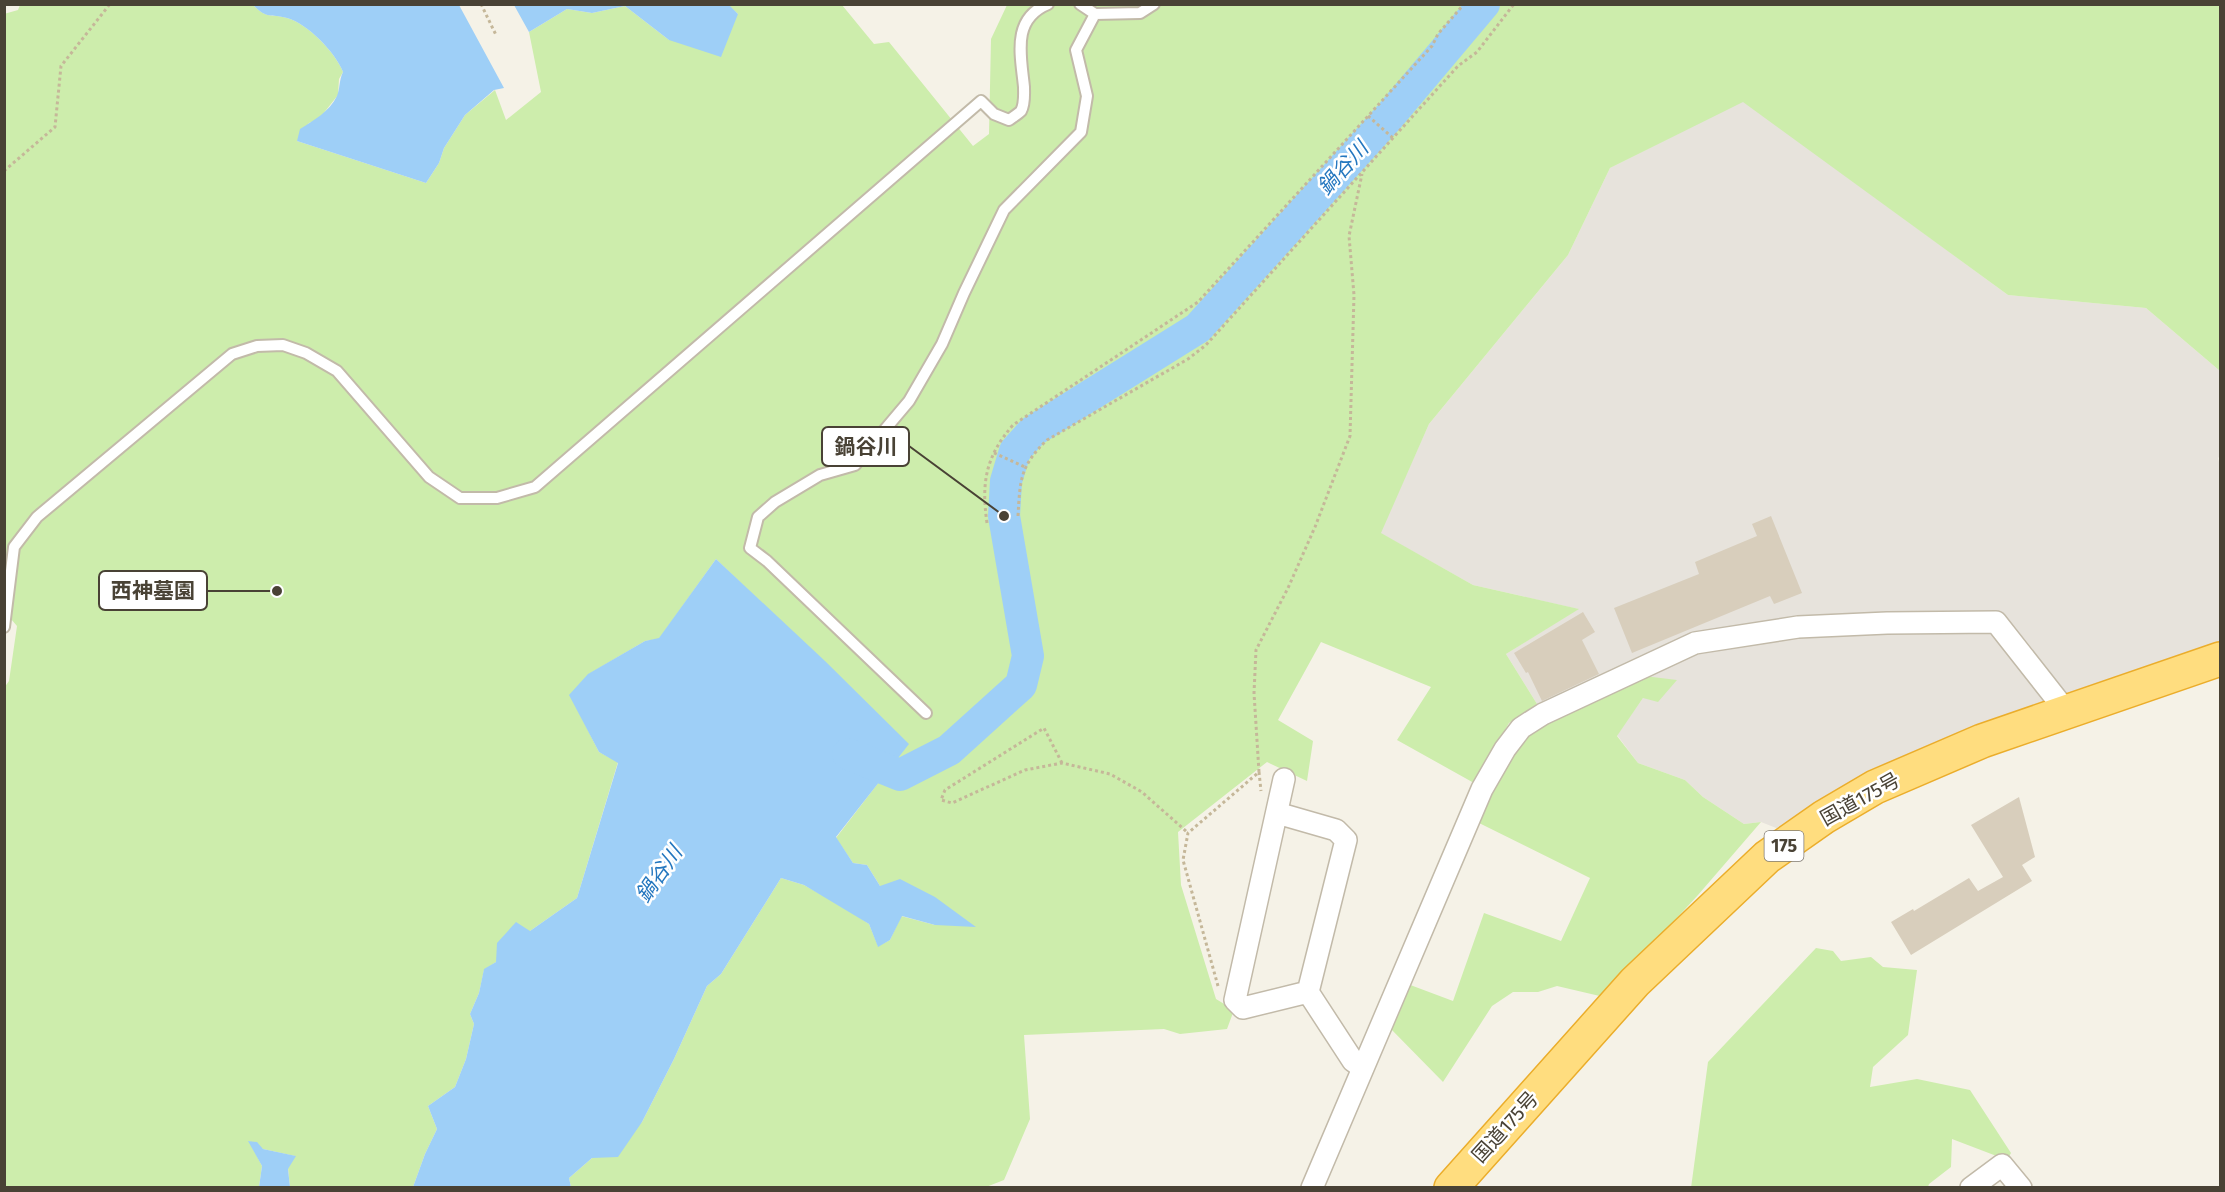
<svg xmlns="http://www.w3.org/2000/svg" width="2225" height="1192" viewBox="0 0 2225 1192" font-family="'Fira Sans','Noto Sans JP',sans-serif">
  <rect width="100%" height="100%" fill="#f5f2e7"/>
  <path fill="#e7e3dc" d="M1743,101L2008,295L2146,308L2220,371V456L2218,458L2220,466V649L2063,695L1901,757L1784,831L1761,822L1744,824L1703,797L1685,780L1638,763L1617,735L1643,698L1676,680L1542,721L1537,704L1506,654L1578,609L1473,585L1380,533L1429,424L1568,255L1610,168Z"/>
  <path fill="#cdedac" d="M20,5H253C268,20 270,13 287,18C307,23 336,53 343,72L339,79L338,95L319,119L309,123L297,141L426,183L439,163L444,148L465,115L495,90L506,120L541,92L529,32L567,9L592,13L625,6L669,40L738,14L728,5H842L874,44L889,42L973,146L989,134L991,39L1007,5H2220V371L2146,308L2008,295L1743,102L1610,168L1568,255L1429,424L1381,533L1473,585L1579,609L1506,654L1537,704L1509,723L1474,783L1397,740L1431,687L1321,642L1278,720L1313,741L1307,781L1267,762L1178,832L1181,885L1216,999L1234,1010L1227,1029L1180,1034L1164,1029L1024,1035L1030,1119L1004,1180L986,1187H571L569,1178L592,1158L642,1122L674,1059L707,986L721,974L781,878L804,885L845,908L869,924L878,946L890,940L901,916L935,925L880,886L867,865L853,863L836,838L908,744L716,559L659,639L645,641L589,674L570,695L599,752L618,762L577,898L530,931L496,962L484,970L479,993L470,1014L474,1024L466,1059L455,1087L428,1106L437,1129L425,1154L413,1187H290L288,1168L295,1156L263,1149L249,1141L262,1166L259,1187H5L4,688L9,681L17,626L5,612L4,14L18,10Z
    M1636,675L1677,680L1658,702L1643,698L1617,736L1638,763L1685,780L1703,797L1744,824L1761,822L1698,895L1604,997L1557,986L1538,992H1513L1492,1006L1443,1082L1389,1027L1405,983L1453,1001L1484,913L1561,941L1590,878L1475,821L1525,733Z
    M1816,948L1833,951L1841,961L1871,957L1883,967L1917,970L1908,1035L1873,1067L1870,1087L1917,1079L1970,1090L2011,1153L2007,1160L1952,1139L1951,1167L1929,1184L1928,1187L1691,1188L1708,1062Z"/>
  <path fill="#9ecff7" d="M728,4L738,14L721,57L669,40L625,6L592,13L567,9L529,32L514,5Z
    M253,5H459L504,88L494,90L465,115L444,148L439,163L426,183L297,141L300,129C314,120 329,112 337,96C340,89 339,80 343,72C336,53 307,23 287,18C269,13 268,20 253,5Z
    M716,559L825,661L909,744L836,837L853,863L867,865L880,886L900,879L935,897L976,927L935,925L902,916L890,940L878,947L869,924L804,885L781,878L721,974L707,986L674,1059L642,1122L618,1157L592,1158L569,1178L571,1187H413L425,1154L437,1129L428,1106L455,1087L466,1059L474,1024L470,1014L479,993L484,969L496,962L497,943L516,922L530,931L577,898L618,763L599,752L569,695L588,674L645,641L659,638Z
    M248,1141L257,1142L263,1149L296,1156L288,1169L290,1187H259L262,1166Z"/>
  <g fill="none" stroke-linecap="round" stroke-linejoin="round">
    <path stroke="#9ecff7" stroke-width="32" d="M848,754L900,775L949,750L1021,685L1028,656L1004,516L1006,481L1015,451L1033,431L1198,328L1388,118L1484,4"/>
  </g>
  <path fill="#d8cebc" d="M1771,516L1802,593L1774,604L1770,596L1632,653L1614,608L1699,574L1695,562L1757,536L1752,524Z
    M1583,612L1595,632L1582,640L1599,674L1542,701L1528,672L1526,673L1514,653Z
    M2019,797L2035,857L2022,865L2032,881L1911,955L1891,922L1913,909L1914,911L1969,878L1978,891L2003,877L1971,825Z"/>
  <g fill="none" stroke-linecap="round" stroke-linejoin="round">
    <defs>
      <path id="service" d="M1080,4L1095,14
        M4,627L14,547L37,517L232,354L257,346L283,345L306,353L337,371L429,477L460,498H497L535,487L981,101L994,114L1009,120C1013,117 1018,114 1021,111C1025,104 1024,95 1024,87C1021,56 1011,19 1048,4
        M926,713L767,561L750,548L758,517L775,502L820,475L855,465L909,401L942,344L964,293L1004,210L1081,132L1087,96L1076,50L1095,14L1140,13L1154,4"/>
      <path id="minor" d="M1284,779L1235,1000L1243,1008L1308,992L1353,1061L1363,1068
        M1277,813L1336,830L1346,840L1308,992
        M1312,1188L1482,789L1505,749L1521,728L1543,714L1695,643L1798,627L1887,623L1996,622L2066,711
        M1971,1188L2002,1165L2021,1188"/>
      <path id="trunk" d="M1451,1188L1635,982L1767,857L1824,817L1875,787L1982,741L2220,659"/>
    </defs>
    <use href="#service" stroke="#c2baa9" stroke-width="14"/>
    <use href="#minor" stroke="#c2baa9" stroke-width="24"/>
    <use href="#trunk" stroke="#ebad2b" stroke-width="36"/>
    <path stroke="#c5b799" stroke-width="3" stroke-dasharray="3 3" stroke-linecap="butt" d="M481,4L496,35
      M1368,116L1393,138
      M4,171L55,127L61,66L110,4
      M994,453L1025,467
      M1018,516C1020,480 1020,466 1047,440L1188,359L1206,345L1458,66L1477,52L1514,4
      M987,523C981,482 986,456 1013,425L1198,302L1432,46L1438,34L1464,4
      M1062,763L1044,728L945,790L941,800L952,803L1025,770L1062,763L1110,774L1142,792L1188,833
      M1259,772L1261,791
      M1218,986L1183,860L1188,833L1259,772L1254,693L1256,650L1288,588L1315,527L1350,436L1354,295L1349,236L1362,174"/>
    <use href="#service" stroke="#fff" stroke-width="10"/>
    <use href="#minor" stroke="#fff" stroke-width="21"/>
    <use href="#trunk" stroke="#ffdd7f" stroke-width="33"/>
  </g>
  <g text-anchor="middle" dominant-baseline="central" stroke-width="5" stroke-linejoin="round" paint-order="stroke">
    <rect fill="#fff" stroke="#807b72" stroke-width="1.5" x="1764.5" y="831" width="39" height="30" rx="4.5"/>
    <g font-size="18" font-weight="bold" fill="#494235">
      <text x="1784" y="846">175</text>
    </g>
    <g font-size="20" fill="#494235" stroke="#fff">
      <text transform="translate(1860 799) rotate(-29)">国道175号</text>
      <text transform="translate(1505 1127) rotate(-48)">国道175号</text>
    </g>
    <g font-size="21" font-style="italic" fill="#2477bf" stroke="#fff">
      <text transform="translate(1343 168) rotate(-48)">鍋谷川</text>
      <text transform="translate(659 874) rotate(-55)">鍋谷川</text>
    </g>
  </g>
  <path fill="none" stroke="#494235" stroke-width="2" d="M1004 516L909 446M277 591L207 591"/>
  <g fill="#494235" stroke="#fff" stroke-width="2">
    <circle cx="1004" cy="516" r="6"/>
    <circle cx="277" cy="591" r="6"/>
  </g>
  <g fill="#fff" stroke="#494235" stroke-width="2">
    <rect x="822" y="427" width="87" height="39" rx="6"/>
    <rect x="99" y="571" width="108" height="39" rx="6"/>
  </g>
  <g font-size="21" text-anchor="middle" font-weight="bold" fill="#494235">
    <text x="866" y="454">鍋谷川</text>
    <text x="153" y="598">西神墓園</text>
  </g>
  <rect width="2225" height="1192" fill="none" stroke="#494235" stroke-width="12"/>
</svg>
